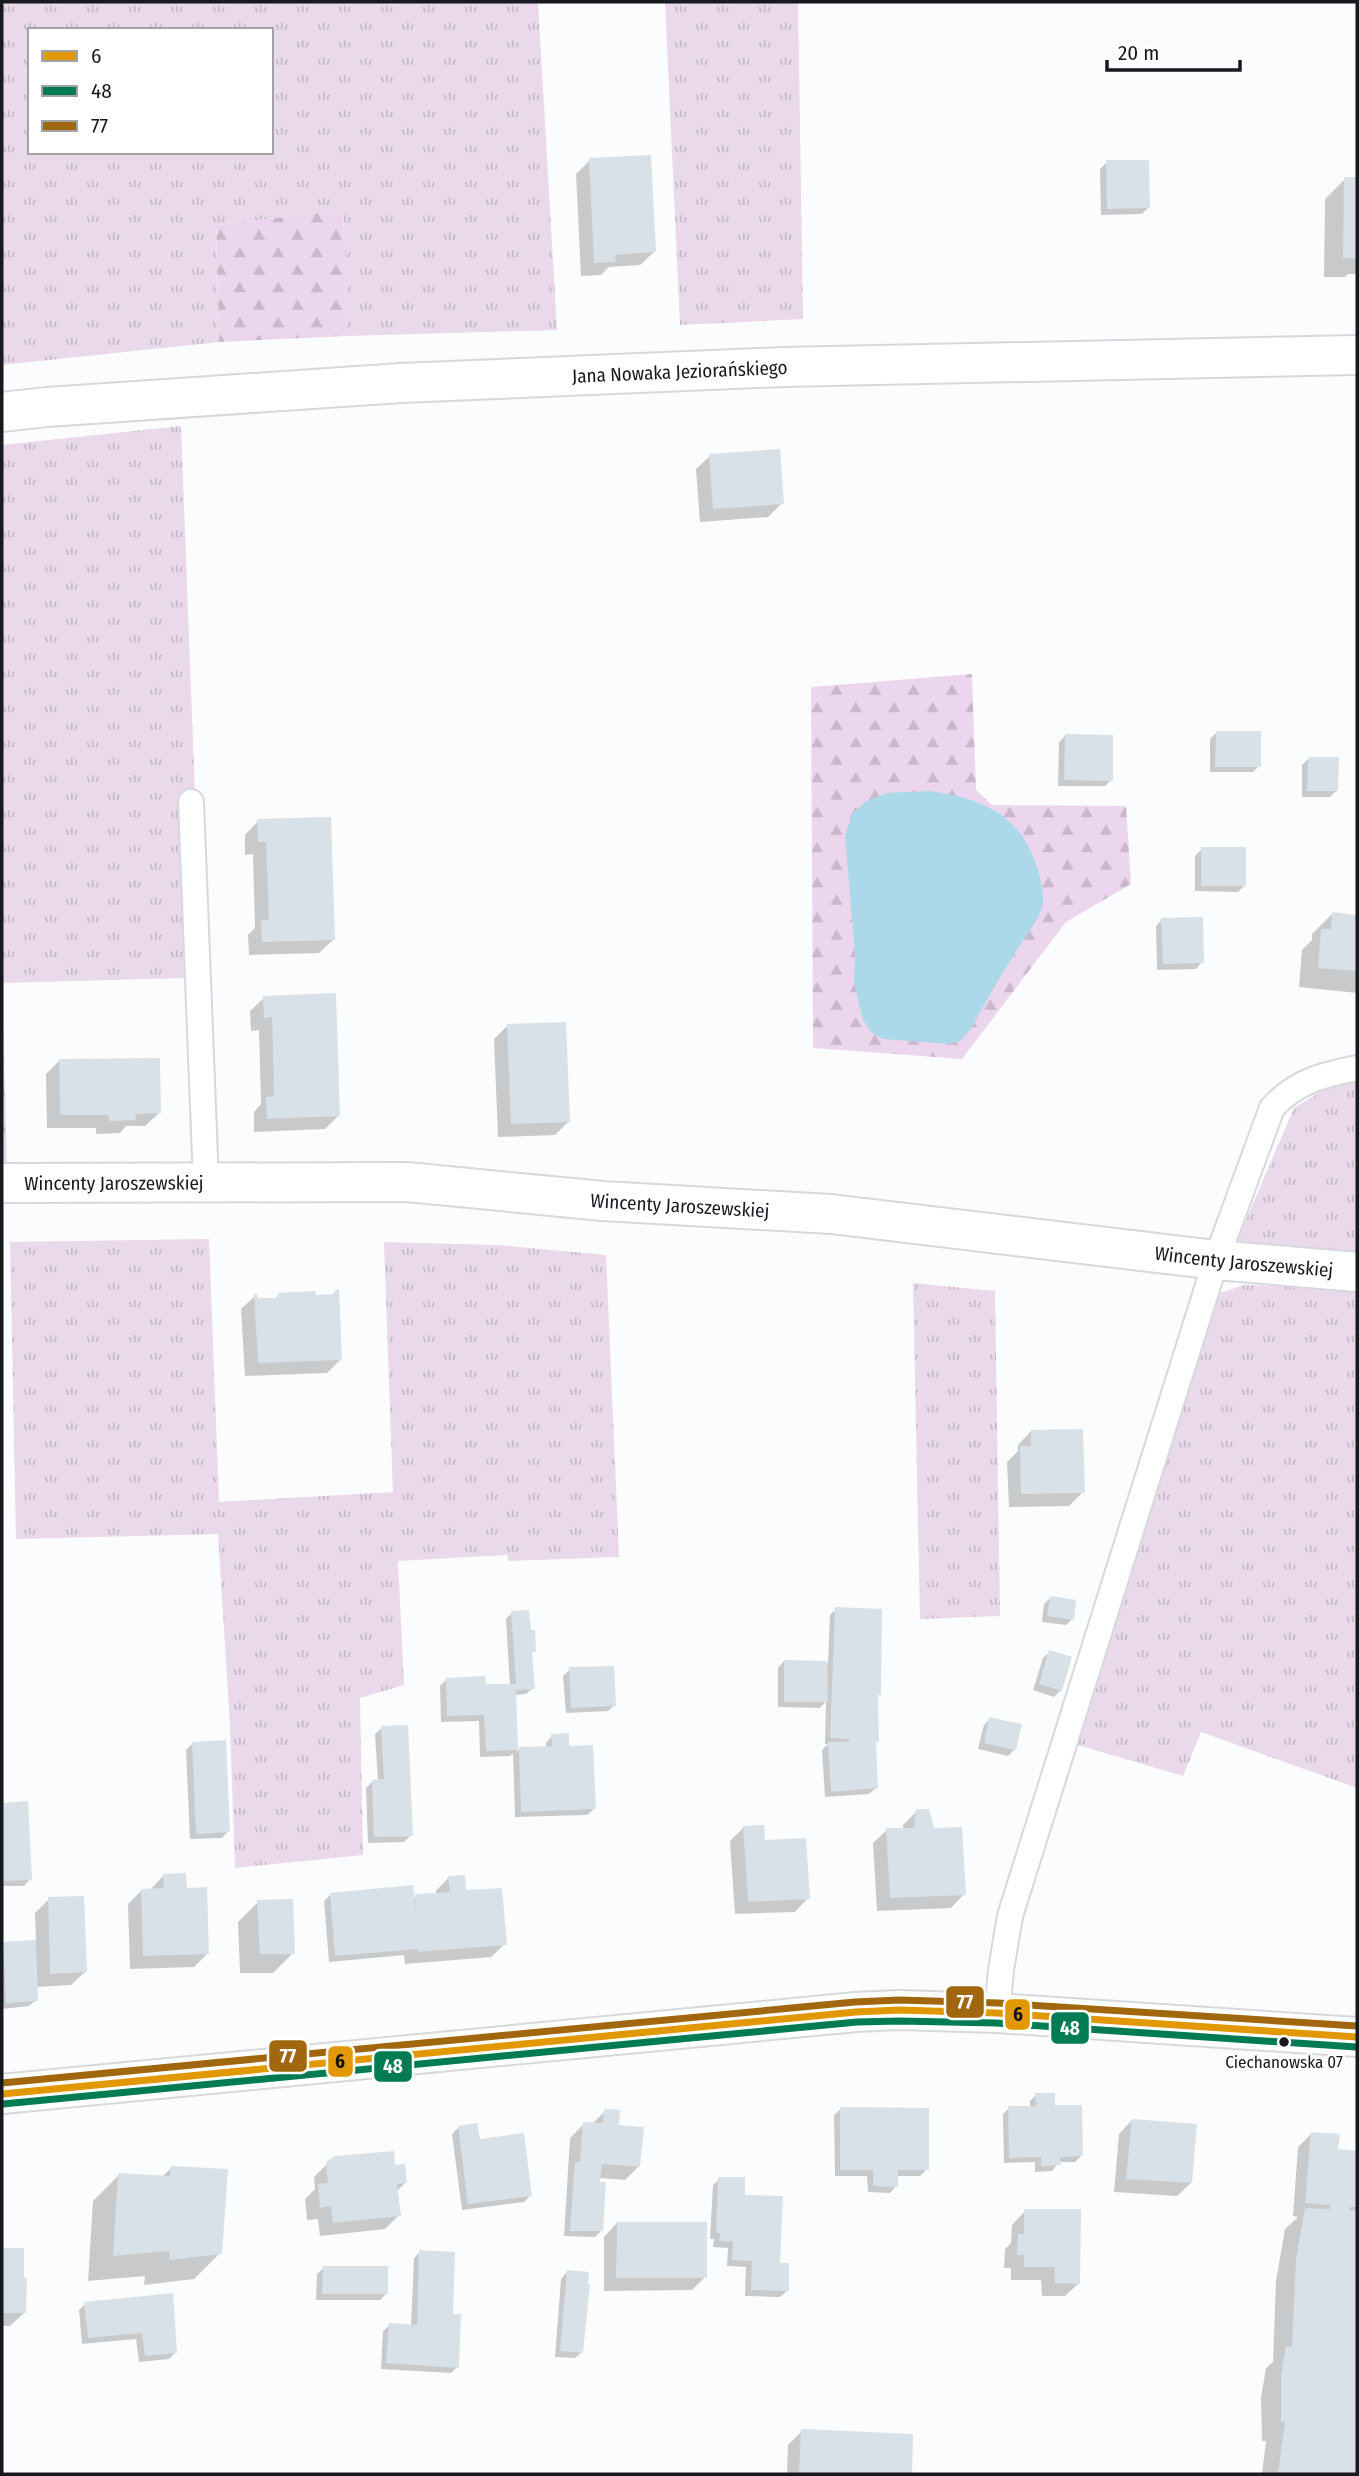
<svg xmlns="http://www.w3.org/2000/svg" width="1359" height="2476" viewBox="0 0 1359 2476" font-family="'Fira Sans Condensed',sans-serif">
  <defs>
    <pattern id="grass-tufts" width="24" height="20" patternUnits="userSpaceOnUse" patternTransform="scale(1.75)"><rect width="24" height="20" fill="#e9d9ea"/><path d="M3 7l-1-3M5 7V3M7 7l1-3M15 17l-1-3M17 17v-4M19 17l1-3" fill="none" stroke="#c7bac8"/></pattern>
    <pattern id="forest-firs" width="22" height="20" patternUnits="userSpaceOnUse" patternTransform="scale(1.75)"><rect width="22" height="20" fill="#ecd6ed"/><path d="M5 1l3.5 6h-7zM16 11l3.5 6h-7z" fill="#cab7cb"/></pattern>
  </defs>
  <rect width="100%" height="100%" fill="#fbfcfd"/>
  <path fill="url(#grass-tufts)" fill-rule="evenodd" d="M2,2H538L557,330L347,336L343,210L216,225L219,342L2,365ZM30,30H271V152H30Z
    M665,2H798L803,319L680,325Z
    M181,426L195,795L178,797L184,978L2,983V445Z
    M2,983L7,1162H2Z
    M1357,1078V1261L1234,1248L1294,1108L1338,1081Z
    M209,1239L219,1502L393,1492L384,1242L496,1245L606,1255L619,1557L508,1561L507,1555L398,1561L404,1685L360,1698L363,1855L235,1868L230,1725L218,1534L16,1539L10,1242Z
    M913,1283L995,1291L1000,1616L920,1619Z
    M1244,1285L1357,1288V1788L1201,1732L1183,1776L1071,1743L1217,1294Z"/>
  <path fill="url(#forest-firs)" d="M343,210L347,336L219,342L216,225Z
    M972,674L976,790L992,805L1126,806L1131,884L1066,922L962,1059L813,1048L811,687Z"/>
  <path fill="#acd9e9" d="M929,791C982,798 1023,815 1038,871C1041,881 1045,898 1042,908C1037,922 1025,937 1017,950C1001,976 985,1002 971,1029L960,1041L950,1044L883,1039L871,1032L863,1020L854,983L855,954L845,835L852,814L866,801L887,793Z"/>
  <path fill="#0003" d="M590,160L654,252L640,265L609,267L601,275L581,276L576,174Z
    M1107,162L1148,208L1142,214L1101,215L1100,169Z
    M1345,179H1357V293L1356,274H1348L1345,277H1324L1325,199Z
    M710,456L782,503L768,517L700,522L696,469Z
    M1216,733L1259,766L1253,772H1210V739Z
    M1065,736L1111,780L1105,786H1058L1059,742Z
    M1308,759L1337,790L1330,797H1302V765Z
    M258,821L333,940L319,953L249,955L248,935L255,928L253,854L245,855V835Z
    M1202,849L1244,886L1238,892L1195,891V856Z
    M1332,914L1357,916V993L1299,987L1302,950L1312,940V934Z
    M1162,919L1202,962L1196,969L1157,970L1156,926Z
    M264,998L339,1115L325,1129L254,1132V1112L261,1104L259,1030L251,1031L250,1011Z
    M507,1026L569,1121L555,1135L498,1137L494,1039Z
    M60,1060L159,1113L145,1126H126L120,1133L96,1134V1128H47L46,1074Z
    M336,1291L341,1359L327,1373L245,1376L241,1309L255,1296L256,1300H274L279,1295L331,1296Z
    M1031,1431L1083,1492L1069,1506L1009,1507L1007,1462L1018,1451V1445Z
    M1050,1598L1072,1619L1066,1625L1042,1622L1044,1604Z
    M836,1609L879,1694L877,1697V1741L874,1744L876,1788L869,1794L825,1797L822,1750L828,1744H825L826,1701L820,1708L778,1707V1668L784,1661L828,1663L830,1615Z
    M512,1613L534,1651L530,1655L533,1688L526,1694L514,1695L517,1752L519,1749L546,1748V1743L552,1736L594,1809L587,1815L515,1817L513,1753L510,1756L480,1757L479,1721L441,1722L440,1686L446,1680L484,1686H510L506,1619Z
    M1050,1652L1061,1690L1054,1697L1033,1690L1043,1658Z
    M570,1669L615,1705L608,1711L566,1713L563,1676Z
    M990,1719L1015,1749L1008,1756L978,1749L984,1725Z
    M382,1728L411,1835L404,1842L368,1843L366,1788L373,1781H378L375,1734Z
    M192,1744L228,1831L222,1838L190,1839L186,1750Z
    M26,1803L30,1879L24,1886H2V1804Z
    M917,1811L932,1829L964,1894L951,1908L877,1911L873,1843L887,1830H903V1825Z
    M744,1827L808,1898L795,1912L735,1914L730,1841Z
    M164,1875L185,1890L207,1954L194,1967L130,1969L128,1904L141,1891L151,1889Z
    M449,1877L464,1892L505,1944L491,1957L405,1964L404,1955L329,1962L324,1901L331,1894L412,1900L416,1896L436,1894V1891Z
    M49,1899L85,1972L71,1985L36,1987V2000L29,2006L2,2009V1946L36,1942L35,1913Z
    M258,1902L293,1953L273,1973H240L238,1922Z
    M1036,2095L1054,2107L1082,2155L1075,2162H1059L1052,2171L1035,2172V2162L1004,2163L1003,2114L1009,2108L1030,2107V2101Z
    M841,2109L927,2169L920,2176H896V2186L890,2193L868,2192L867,2176H835L834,2115Z
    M605,2111L617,2126L639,2166L625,2180L599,2178L601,2231L595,2237L564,2236L570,2138L584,2124H592Z
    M1132,2120L1191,2183L1177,2196L1114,2192L1119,2134Z
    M459,2127L530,2196L524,2202L462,2210L452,2134Z
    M1311,2134L1336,2151L1357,2152V2438L1354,2474H1262L1266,2441H1262L1261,2397L1266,2368L1273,2362L1276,2281L1285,2229L1298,2217L1293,2216L1298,2147Z
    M327,2164L394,2167L405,2183L396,2192L399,2215L385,2229L320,2236L318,2219L307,2220L305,2199L315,2189L314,2177Z
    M171,2168L220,2253L194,2279L144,2285L145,2276L88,2281L93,2201L119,2175L162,2177Z
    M719,2179L743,2197L779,2265L787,2291L780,2297L745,2296L746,2267L727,2266L728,2248L713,2247L714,2239H710L713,2185Z
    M1025,2211L1079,2283L1065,2296H1042L1041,2280H1011V2268H1004L1005,2249L1011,2243L1012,2225Z
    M617,2223L705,2277L692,2290L604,2291V2237Z
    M2,2250H22L24,2313L10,2326H2Z
    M420,2252L457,2367L451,2373L381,2369L383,2331L390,2325L411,2326L414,2258Z
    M324,2268L386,2294L380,2300H316L317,2274Z
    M567,2272L582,2352L575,2358L555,2357L561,2279Z
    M171,2295L175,2353L169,2359L139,2362L136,2339L82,2344L79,2310L85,2304Z
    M802,2431L911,2436L910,2474H787L788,2445Z"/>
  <path fill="#d8e0e8" d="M651,155L656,252L615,255L616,262L594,263L589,158Z
    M1106,160H1149L1150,208L1107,209Z
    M1344,177H1357V258H1343Z
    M780,449L784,504L713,509L709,454Z
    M1216,731H1261V767H1215Z
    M1065,734L1113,735V781L1064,780Z
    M1308,757H1339L1338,791H1307Z
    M331,817L335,940L262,942L261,920H269L266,842H258L257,819Z
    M1201,847H1246V886H1201Z
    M1332,912L1357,915V971L1318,968L1321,929H1331Z
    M1203,917L1204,963L1163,964L1161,918Z
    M336,993L340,1116L267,1119L266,1097L274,1096L272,1017L264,1018L263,996Z
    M566,1022L570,1122L511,1124L507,1024Z
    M160,1058L161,1113L135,1114L136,1120L109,1121V1115H60L59,1059Z
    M339,1289L342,1360L258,1363L254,1294H257L258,1298H278V1293L315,1291L316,1295L335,1294V1290Z
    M1083,1429L1085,1493L1021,1494L1020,1446H1031V1430Z
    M1050,1596L1076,1600L1074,1620L1047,1616Z
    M835,1607L882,1609L881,1692V1695H878L879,1742H876L878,1788L831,1792L828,1742H849V1739L830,1738Z
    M529,1610L531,1630H535L536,1652H532L535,1689L516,1690L518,1750L486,1751L484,1715L447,1716L446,1678L485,1676L486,1684H516L511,1611Z
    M1049,1650L1072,1657L1062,1691L1039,1684Z
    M784,1660L827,1661L828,1702H784Z
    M614,1666L616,1706L571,1708L569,1667Z
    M989,1717L1022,1724L1016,1750L984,1743Z
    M408,1725L413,1836L374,1837L372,1780L384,1779L381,1726Z
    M569,1733V1746L593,1745L596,1809L521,1812L519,1747L552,1746L551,1734Z
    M226,1740L230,1832L196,1834L192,1742Z
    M28,1801L32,1880L3,1881L2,1803Z
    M916,1809H929L934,1828L962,1827L966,1895L890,1898L886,1828H914Z
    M764,1825L765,1840L806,1838L810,1899L748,1902L743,1826Z
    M186,1873L187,1888L207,1887L209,1954L143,1956L141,1889L164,1888L163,1874Z
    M465,1875L466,1890L502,1888L507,1945L418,1952V1949L335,1956L330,1893L413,1885L416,1915L415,1894L450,1892L448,1876Z
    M84,1896L87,1972L50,1974L48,1897Z
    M293,1899L295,1954H260L257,1900Z
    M36,1940L38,2001L6,2003L3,1942Z
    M1035,2093H1055V2105H1082L1083,2156L1060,2157L1061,2165L1041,2166V2157L1009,2158L1008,2106H1036Z
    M840,2107L929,2108V2170H898V2187L873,2186V2170H840Z
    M604,2109L620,2110L619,2125L644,2127L640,2167L602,2164L600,2182H606L603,2231H570L575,2162H580L583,2122L603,2123Z
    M1132,2119L1197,2124L1192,2183L1126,2179Z
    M477,2123L480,2139L524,2133L532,2196L468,2204L458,2126Z
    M1311,2132L1340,2134L1338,2149L1357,2151V2207H1350L1349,2210L1357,2211L1356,2474H1278L1285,2422H1281V2375L1286,2346L1292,2347L1296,2259L1305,2208L1330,2209V2205L1305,2203Z
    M394,2151L395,2165L405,2164L407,2183L397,2184L401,2216L333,2223L331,2206L320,2208L318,2184L328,2183L326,2162L335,2156Z
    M171,2166L228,2169L222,2254L169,2260L170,2251L113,2256L118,2173L170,2176Z
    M718,2177H745V2195L783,2196L780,2263H789V2291L751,2290L752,2261L732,2260L733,2242L719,2241L720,2233H716Z
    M1024,2209H1081L1080,2284L1055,2283L1054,2267H1024V2255H1017L1018,2234H1024Z
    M617,2222H707V2278H616Z
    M2,2248H24V2278H27L26,2313H2Z
    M419,2250L455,2252L453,2314H461L459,2368L386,2363L389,2323L417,2325Z
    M323,2266H388V2294H322Z
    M567,2270L589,2272L588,2284H590L583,2353L560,2351Z
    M173,2293L177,2353L145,2356L142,2333L88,2338L84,2302Z
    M801,2429L913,2434L912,2474H799Z"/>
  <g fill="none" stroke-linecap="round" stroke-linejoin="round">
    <defs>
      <path id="service" d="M191,802L206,1183
        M997,2013L1001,1970L1010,1916L1216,1260L1272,1108C1296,1081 1323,1075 1357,1068"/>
      <g id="minor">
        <path id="s1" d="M2,412L47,407L401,383L784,367L1357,355"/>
        <path id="s2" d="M2,1183L407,1182L603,1201L831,1214L1216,1260L1357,1272"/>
      </g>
      <path id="tertiary" d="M2,2094L856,2012L899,2010L997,2013L1357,2037"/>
    </defs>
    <use href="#service" stroke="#d7d8dc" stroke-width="28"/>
    <use href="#minor" stroke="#d7d8dc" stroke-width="42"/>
    <use href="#tertiary" stroke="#d7d8dc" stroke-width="42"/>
    <use href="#service" stroke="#feffff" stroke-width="24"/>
    <use href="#minor" stroke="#feffff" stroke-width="38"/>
    <use href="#tertiary" stroke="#feffff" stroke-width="38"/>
    <defs>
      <path id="bus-1" d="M2,2094L856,2012L899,2010L997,2013L1357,2037"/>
      <path id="bus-2" d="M3,2104L857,2022L899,2021L996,2023L1356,2047"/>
      <path id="bus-3" d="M2,2083L855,2002L899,2000L998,2003L1357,2026"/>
    </defs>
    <use href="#bus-1" stroke="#fff" stroke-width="12"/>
    <use href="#bus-2" stroke="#fff" stroke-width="12"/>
    <use href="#bus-3" stroke="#fff" stroke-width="12"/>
    <use href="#bus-1" stroke="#e19803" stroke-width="7"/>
    <use href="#bus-2" stroke="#017b52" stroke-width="7"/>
    <use href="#bus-3" stroke="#a0670e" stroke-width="7"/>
  </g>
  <circle fill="#17191f" stroke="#fff" stroke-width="2.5" cx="1284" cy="2042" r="6"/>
  <g text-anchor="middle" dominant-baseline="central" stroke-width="5" stroke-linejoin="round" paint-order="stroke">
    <g font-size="17" fill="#17191f" stroke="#fff">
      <text x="1284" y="2062">Ciechanowska 07</text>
    </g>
    <g font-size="19" fill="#17191f" stroke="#fff">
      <text stroke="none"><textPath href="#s1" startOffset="679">Jana Nowaka Jeziorańskiego</textPath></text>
      <text stroke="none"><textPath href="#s2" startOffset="112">Wincenty Jaroszewskiej</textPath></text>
      <text stroke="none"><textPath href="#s2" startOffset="679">Wincenty Jaroszewskiej</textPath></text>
      <text stroke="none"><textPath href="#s2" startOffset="1246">Wincenty Jaroszewskiej</textPath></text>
    </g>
  </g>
  <g stroke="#fff" stroke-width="2.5">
    <rect x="945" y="1985" width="40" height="34" rx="7" fill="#a0670e"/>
    <rect x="1004" y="1998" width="27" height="33" rx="7" fill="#e19803"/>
    <rect x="1050" y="2011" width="40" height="34" rx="7" fill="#017b52"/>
    <rect x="268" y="2039" width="40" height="34" rx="7" fill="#a0670e"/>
    <rect x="327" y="2045" width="27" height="33" rx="7" fill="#e19803"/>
    <rect x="373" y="2050" width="40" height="33" rx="7" fill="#017b52"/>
  </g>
  <g font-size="19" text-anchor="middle" font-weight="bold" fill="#fff">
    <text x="965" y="2009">77</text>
    <text x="1070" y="2035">48</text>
    <text x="288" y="2063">77</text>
    <text x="393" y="2073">48</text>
  </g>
  <g font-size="19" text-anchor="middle" font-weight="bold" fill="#111">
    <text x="1018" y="2021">6</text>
    <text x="340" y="2068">6</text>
  </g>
  <rect width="1359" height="2476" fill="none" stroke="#17191f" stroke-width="7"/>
  <rect x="28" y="28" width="245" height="126" fill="#ffffff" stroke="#a2a3a5" stroke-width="2"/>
  <rect x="42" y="51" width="35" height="10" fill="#e19803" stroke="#a2a3a5" stroke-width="2"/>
  <text x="91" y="63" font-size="21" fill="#17191f">6</text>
  <rect x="42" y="86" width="35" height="10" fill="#017b52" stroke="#a2a3a5" stroke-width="2"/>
  <text x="91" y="98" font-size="21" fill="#17191f">48</text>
  <rect x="42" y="121" width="35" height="10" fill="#a0670e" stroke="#a2a3a5" stroke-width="2"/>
  <text x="91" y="133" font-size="21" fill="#17191f">77</text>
  <path d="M1107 60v10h133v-10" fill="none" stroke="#17191f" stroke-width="3.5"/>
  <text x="1118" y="60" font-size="21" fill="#17191f" stroke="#ffffff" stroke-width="5" paint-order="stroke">20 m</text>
</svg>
